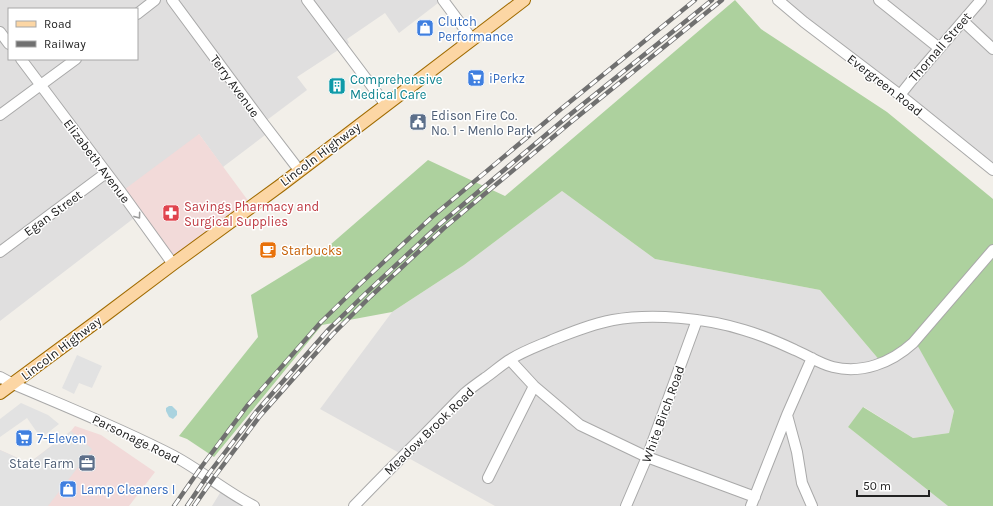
<svg xmlns="http://www.w3.org/2000/svg" width="993" height="506" viewBox="0 0 993 506" font-family="Karla,sans-serif">
  <rect width="100%" height="100%" fill="#f2efe9"/>
  <path fill="#e0dfdf" fill-rule="evenodd" d="M0,0H442L399,33L385,13L347,39L349,43L297,77L307,90L263,123L269,132L223,167L199,134L138,215L0,321ZM9,9H137V59H9Z
    M778,0H993V170Z
    M562,191L655,259L820,290L881,362L915,340L954,411L949,433L913,438L864,407L848,427L948,506H495L320,409L392,312L464,265Z
    M223,488L254,506H212Z"/>
  <path fill="#f2dad9" d="M199,134L252,206L173,264L121,192Z
    M75,426L101,435L155,472L129,506H0V450L29,463L71,431Z"/>
  <path fill="#add19e" d="M735,0L761,29L887,112L993,199V506H948L848,427L863,407L913,438L949,433L954,411L915,341L881,362L820,290L655,259L562,191L464,265L392,312L322,325L214,457L187,439L179,436L258,337L251,295L323,251L428,160L505,196Z"/>
  <path fill="#e2e2e2" d="M77,355L102,366L92,388L79,383L74,394L62,388Z
    M21,403L48,415L59,424L41,438L27,418L0,437V419Z
    M71,431L92,449L48,506H0V450L29,463Z"/>
  <path fill="#aad3df" d="M169,406H172L177,411V415L173,419L169,417L166,411V408Z"/>
  <g fill="none" stroke-linecap="round" stroke-linejoin="round">
    <defs>
      <path id="minor" d="M172,0L263,123L299,170
        M307,0L386,105
        M443,0L472,39
        M778,0L804,22L900,95L993,170
        M879,0L939,48
        M137,14L155,0
        M963,21L993,49
        M0,32L9,44
        M21,59L121,192L173,264
        M900,95L912,80L981,0
        M0,115L76,59
        M0,252L106,173
        M812,358L787,415L797,452L802,483L812,506
        M510,360L534,386L580,425L647,457L755,497
        M0,377L13,384C67,407 122,429 174,456C202,471 226,492 254,506
        M488,478L534,386
        M354,506C377,482 401,458 424,435C438,421 451,407 465,393C471,388 478,383 485,378C494,372 502,364 511,359C524,351 538,346 552,340C572,332 592,324 613,320C652,313 706,318 744,330C761,335 778,342 795,350C807,355 820,364 833,367C862,374 891,363 913,343L993,250
        M626,506L647,457L697,320
        M751,506L787,415"/>
      <path id="major" d="M0,393L96,322L173,264L281,185L524,0"/>
    </defs>
    <use href="#minor" stroke="#a9a9a9" stroke-width="12"/>
    <use href="#major" stroke="#a06b00" stroke-width="14"/>
    <use href="#minor" stroke="#fff" stroke-width="10"/>
    <use href="#major" stroke="#fcd6a4" stroke-width="12"/>
    <defs>
      <path id="rail" d="M174,506L202,466L247,406L321,322L359,285L433,216L561,109L695,0
        M187,506L210,472L256,412L329,329L366,293L440,224L567,117L712,0
        M194,506L215,476L260,416L333,334L370,297L444,228L571,122L722,0"/>
    </defs>
    <use href="#rail" stroke="#707070" stroke-width="4.5"/>
    <use href="#rail" stroke="#fff" stroke-width="3" stroke-dasharray="9" stroke-linecap="butt"/>
  </g>
  <defs><path id="oneway-chevron" d="M-2-3.5L2.5 0L-2 3.5" fill="none" stroke-width="1.6" stroke-linecap="round" stroke-linejoin="round"/></defs>
  <use stroke="#9c9c9c" href="#oneway-chevron" transform="translate(138 216) rotate(54)"/>
  <defs>
    <symbol id="shop-square" viewBox="-11 -11 22 22"><rect x="-9" y="-9" width="18" height="18" rx="4" fill="#3f7fe0" stroke="#fff"/><path d="M-5-2.5h2.3a2.7 3.5 0 0 1 5.4 0H5L5.5 6h-11ZM-1.5-2.5h3a1.5 2.3 0 0 0-3 0Z" fill="#fff"/></symbol>
    <symbol id="supermarket-square" viewBox="-11 -11 22 22"><rect x="-9" y="-9" width="18" height="18" rx="4" fill="#3f7fe0" stroke="#fff"/><path d="M-6-5.5h2.5l.6 2H6L4.5 2H-2.5L-4.4-4H-6ZM-1.5 3.2a1.3 1.3 0 1 0 .1 0ZM3 3.2a1.3 1.3 0 1 0 .1 0Z" fill="#fff"/></symbol>
    <symbol id="building-square" viewBox="-11 -11 22 22"><rect x="-9" y="-9" width="18" height="18" rx="4" fill="#0f9aa8" stroke="#fff"/><path d="M-4-6H4V6H1V3H-1V6H-4ZM-2.5-4.3h1.7v1.8h-1.7ZM.8-4.3h1.7v1.8H.8ZM-2.5-1h1.7V.8h-1.7ZM.8-1h1.7V.8H.8Z" fill="#fff"/></symbol>
    <symbol id="civic-square" viewBox="-11 -11 22 22"><rect x="-9" y="-9" width="18" height="18" rx="4" fill="#5c6f8a" stroke="#fff"/><path d="M-.6-6.5H3V-4.5H.6V-3L4-1V1h2V6H-6V1h2V-1L-.6-3ZM-1.2 2.5V6h2.4V2.5Z" fill="#fff"/></symbol>
    <symbol id="pharmacy-square" viewBox="-11 -11 22 22"><rect x="-9" y="-9" width="18" height="18" rx="4" fill="#e0444e" stroke="#fff"/><path d="M-2-6h4v4h4v4h-4v4h-4v-4h-4v-4h4Z" fill="#fff"/></symbol>
    <symbol id="cafe-square" viewBox="-11 -11 22 22"><rect x="-9" y="-9" width="18" height="18" rx="4" fill="#e8710a" stroke="#fff"/><path d="M-5.5-4.5H6V0H3Q3 3.5 0 3.5H-2.5Q-5.5 3.5-5.5 0ZM3-3.2v2h1.7v-2ZM-6 4.5H4V6H-6Z" fill="#fff"/></symbol>
    <symbol id="office-square" viewBox="-11 -11 22 22"><rect x="-9" y="-9" width="18" height="18" rx="4" fill="#5c6f8a" stroke="#fff"/><path d="M-6-3h4V-5.5h4V-3h4V5H-6ZM-1-4.5V-3h2v-1.5ZM-6 0V1H6V0Z" fill="#fff"/></symbol>
  </defs>
  <g fill-rule="evenodd">
    <use href="#shop-square" x="415" y="18" width="20" height="20"/>
    <use href="#supermarket-square" x="466" y="68" width="20" height="20"/>
    <use href="#building-square" x="327" y="76" width="20" height="20"/>
    <use href="#civic-square" x="408" y="112" width="20" height="20"/>
    <use href="#pharmacy-square" x="161" y="203" width="20" height="20"/>
    <use href="#cafe-square" x="258" y="240" width="20" height="20"/>
    <use href="#supermarket-square" x="14" y="428" width="20" height="20"/>
    <use href="#office-square" x="77" y="453" width="20" height="20"/>
    <use href="#shop-square" x="58" y="479" width="20" height="20"/>
  </g>
  <g text-anchor="middle" dominant-baseline="central" stroke-width="3" stroke-linejoin="round" paint-order="stroke">
    <g font-size="13" fill="#366cbe" stroke="#fff" text-anchor="start">
      <text x="438" y="21">Clutch<tspan x="438" dy="15">Performance</tspan></text>
      <text x="489" y="78">iPerkz</text>
      <text x="37" y="438">7-Eleven</text>
      <text x="81" y="489">Lamp Cleaners I</text>
    </g>
    <g font-size="13" fill="#222" stroke="#fff">
      <text transform="translate(940 47) rotate(-49)">Thornall Street</text>
      <text transform="translate(885 85) rotate(38)">Evergreen Road</text>
      <text transform="translate(235 86) rotate(54)">Terry Avenue</text>
      <text transform="translate(320 154) rotate(-37)">Lincoln Highway</text>
      <text transform="translate(97 161) rotate(53)">Elizabeth Avenue</text>
      <text transform="translate(53 213) rotate(-36)">Egan Street</text>
      <text transform="translate(61 348) rotate(-37)">Lincoln Highway</text>
      <text transform="translate(663 414) rotate(-70)">White Birch Road</text>
      <text transform="translate(429 431) rotate(-44)">Meadow Brook Road</text>
      <text transform="translate(136 439) rotate(26)">Parsonage Road</text>
    </g>
    <g font-size="13" fill="#0d838f" stroke="#fff" text-anchor="start">
      <text x="350" y="79">Comprehensive<tspan x="350" dy="15">Medical Care</tspan></text>
    </g>
    <g font-size="13" fill="#4e5e75" stroke="#fff" text-anchor="start">
      <text x="431" y="115">Edison Fire Co.<tspan x="431" dy="15">No. 1 - Menlo Park</tspan></text>
      <text x="74" y="463" text-anchor="end">State Farm</text>
    </g>
    <g font-size="13" fill="#be3a42" stroke="#fff" text-anchor="start">
      <text x="184" y="206">Savings Pharmacy and<tspan x="184" dy="15">Surgical Supplies</tspan></text>
    </g>
    <g font-size="13" fill="#c56008" stroke="#fff" text-anchor="start">
      <text x="281" y="250">Starbucks</text>
    </g>
  </g>
  <rect x="8" y="8" width="130" height="52" fill="#ffffff" stroke="#a7a7a7"/>
  <rect x="16" y="21" width="20" height="6" fill="#fcd6a4" stroke="#a7a7a7"/>
  <text x="44" y="28" font-size="12" fill="#222222">Road</text>
  <rect x="16" y="41" width="20" height="6" fill="#707070" stroke="#a7a7a7"/>
  <text x="44" y="48" font-size="12" fill="#222222">Railway</text>
  <path d="M857 490v6h72v-6" fill="none" stroke="#222222" stroke-width="2"/>
  <text x="863" y="490" font-size="12" fill="#222222" stroke="#ffffff" stroke-width="3" paint-order="stroke">50 m</text>
</svg>
